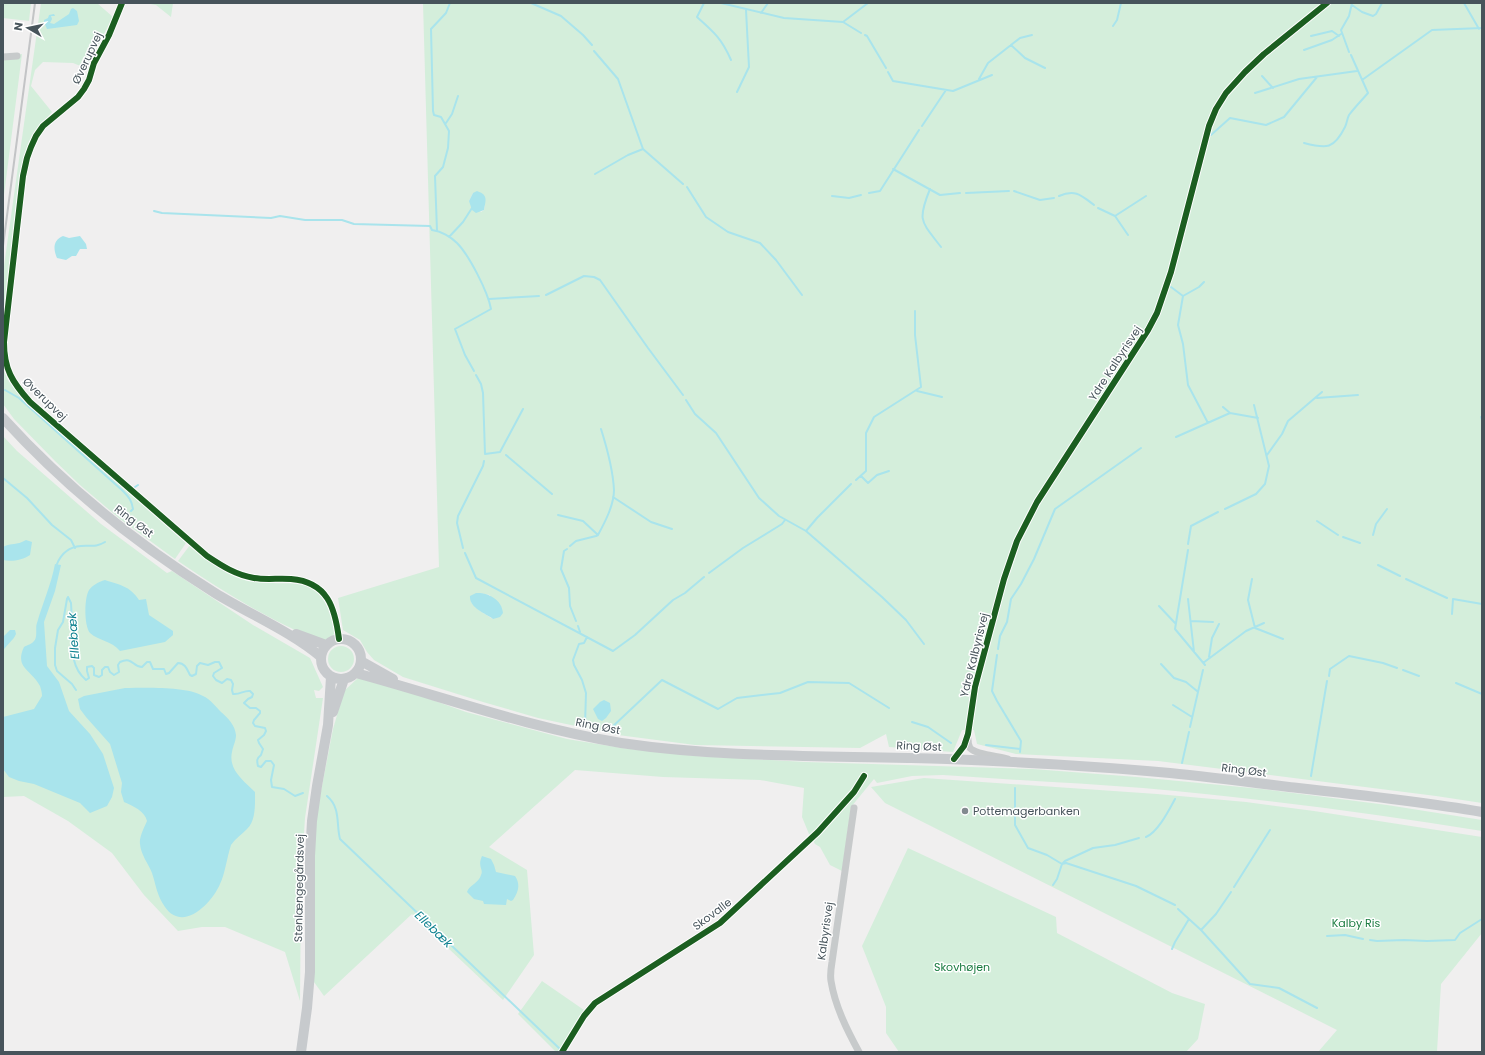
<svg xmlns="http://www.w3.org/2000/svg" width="1485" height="1055" viewBox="0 0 1485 1055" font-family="Poppins,sans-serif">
  <rect width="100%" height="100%" fill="#f0efef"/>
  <path fill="#d4eedb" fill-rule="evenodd" d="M3,3H31L29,21L3,18Z
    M41,3H97L113,17L91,58L88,69L73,63L43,62L35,70L31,86L52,112L39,127L25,157L3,326V273Z
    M145,3H173L171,17L156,5Z
    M423,3H1482V803L1436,796L1158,761L1016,754L977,744L974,730H962L953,752L889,747L886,734L860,748L695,745L618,735L538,718L483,702L403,677L374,660L367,652L360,640L343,630L338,598L439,567ZM473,193L485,204L484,210L481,212L469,201ZM479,593L490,595L493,619C485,614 477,610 471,602Z
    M22,54L3,203V57Z
    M3,365C4,376 11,385 18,393L105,472L186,543L175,559L120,519L80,485L55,461L14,419L3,404Z
    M3,436L17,451L101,524L167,573L172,571L253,625L310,658L323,687L319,691L314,690L316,698H323L305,818L301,880L300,1001L285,952L225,927H202L178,931L144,895L112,853L68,821L24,796L3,797Z
    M190,545C204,557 219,570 237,577C248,581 261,582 273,583C296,584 315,580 327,605C329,610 332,614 333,619C334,625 337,632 332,637C331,638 326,640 324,640C315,641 303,634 295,630C254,611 215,586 178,561Z
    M328 659a13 13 0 1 1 26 0a13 13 0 1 1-26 0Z
    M359,677L407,691L466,712L567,739L622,748L696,756L806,762L1033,769L1137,777L1262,789L1387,805L1482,820V831C1370,813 1256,798 1143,788C1076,783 1010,780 943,775L912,776L877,783L874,779L851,807L842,871L830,865L820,847L815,844L809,834L802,817L804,788L760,780L663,777L575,770L489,847L527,870L534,955L503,1000L412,914L324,996L314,982L313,862L317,812L333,729L344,691Z
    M924,778L1157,794L1246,802L1314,811L1482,837V933L1441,984L1437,1052H1318L1337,1030L885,803L871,787Z
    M908,848L1056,917L1057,933L1172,993L1205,1004L1198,1039L1186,1052H899L886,1033V1007L862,946Z
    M542,981L584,1010L559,1052H556L518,1014Z"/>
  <path fill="#a9e4ec" d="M73,8L77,11L79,21L77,25L47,29L44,22V20L48,18L49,15L54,14L55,16H51L52,19L50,23L54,24L69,14L71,9Z
    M477,191C488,195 486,199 484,210L476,213L472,210L469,201L473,193Z
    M63,236L69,238L80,236L86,244L87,249H80L76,256H72L66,260L57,258C53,249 53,240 63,236Z
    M26,540L32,542L30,555C23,560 11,562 3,560V547C12,542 16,546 26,540Z
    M55,564L61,565L55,591L44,622L47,666L59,682L69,711L90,734L103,754L114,788L112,797L107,806L90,813L80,803L34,784L19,781L9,777L3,769V717L34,709L42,696C42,693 41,689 40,686C32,670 14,668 24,647C27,645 32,644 34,641C38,637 35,628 37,623C43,602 51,585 55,564Z
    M105,580C120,585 130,586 139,600L146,599L149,615L173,631V635L165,642L120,651C112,641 99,641 90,633C84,626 84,598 89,590C93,585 98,582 105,580Z
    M476,593C487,592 502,599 503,613L500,617L493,619C485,613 469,608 470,596Z
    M10,630H15L16,634C13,641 7,644 3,651V637Z
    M125,688C146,688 185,686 203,696C210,699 216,707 221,712C228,718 235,725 236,735C236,741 233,746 232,752C228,770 244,781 255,792C255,804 256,821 247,829C241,835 235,839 231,845C227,857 225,874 220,884C212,903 183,933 165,907C157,896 156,885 152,873C148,863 141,855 140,844C139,837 144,828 147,821C145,811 133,806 124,802L121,792L122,783L110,744L86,717L80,709L78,699L84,696Z
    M604,700L610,703L611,711L606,718L602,721L598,719L593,709L600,702Z
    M482,856L491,859L494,865L496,872L515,876C521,885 518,892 513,900L511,901L507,899L506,905L484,904L483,901L474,899L467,892C469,885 479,883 481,875C484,869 477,867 482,856Z"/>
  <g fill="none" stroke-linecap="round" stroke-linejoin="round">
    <path stroke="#a9e4ec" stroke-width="2" d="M531,3L561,16L583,35L592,45
      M704,3L697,17C714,32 722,39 731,60
      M721,3L784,18L843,22L861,33
      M1464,3L1479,29
      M1352,5L1362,12L1373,16L1376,14L1382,3
      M761,13L768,3
      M843,22L868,3
      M1113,26L1117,20L1121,3
      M865,35L867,36L886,68
      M1311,36L1332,31L1339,36
      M1011,45L1025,58L1045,68
      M1304,50L1332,40L1341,34
      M594,51L618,79L643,149L683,184
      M1349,52L1341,30L1349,16L1352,3
      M888,72L893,81L953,91L992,75
      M1262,76L1273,88
      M979,79L988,63L1020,38L1032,35
      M1362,80L1432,30L1482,28
      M737,92L749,67L746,10
      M1255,93L1299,79L1357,71
      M446,123L452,114L458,96
      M922,126L946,90
      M1211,135L1230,118L1266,125L1284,117L1317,77
      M1304,143C1327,149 1334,149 1345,127C1347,123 1347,119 1349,115C1355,107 1362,100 1368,93L1351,55
      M893,169L940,195L960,193
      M595,174L628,155L643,149
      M687,187L706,217L728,232L760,243L776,260L802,295
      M930,189C917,221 921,221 941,247
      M1014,191L1040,200L1054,198
      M869,193L880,191L919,130
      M966,193L1009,191
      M832,196L849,198L861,195
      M1059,196C1075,189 1081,195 1094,205
      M1098,208L1115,216L1128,235
      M154,211L162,213L271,218L280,216L305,220H342L354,224L430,226L432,230C441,231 451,237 457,243C469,255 488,292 491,309L455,329L465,355L474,371
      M1115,216L1146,196
      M437,231L435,176L443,167L448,148L449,131L441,117L434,115L433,111L431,29L446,13L450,3
      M449,237L463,222L472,208
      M1171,287L1183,296L1178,325L1183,344L1188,385L1208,423
      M546,295L584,276L594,277L600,280L648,348L683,395
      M1183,296L1199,287L1204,282
      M489,299L539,296
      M476,375L481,384L483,393L485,454L500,452L523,409
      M5,390L19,398L123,491C129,497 132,501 133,509L131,511
      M917,391L942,397
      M1317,398L1358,395
      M686,400L695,414L716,433L759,498L779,516L806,531L882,597L906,620L924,644
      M1223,407L1230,413
      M1481,417L1482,420
      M1176,437L1230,413L1258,418
      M506,455L552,494
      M1267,455L1282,434L1288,421L1322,392
      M861,476L868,483L877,475L889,471
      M3,478L27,498L52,525L71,540L75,548
      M856,480L866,471V433L874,417L921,387L915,335V311
      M135,487L138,485
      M613,497L651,522L672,529
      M1225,509L1256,494L1265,484L1269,466L1254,405
      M558,515L583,521L598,535
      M1317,521L1338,535
      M806,531L817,518L851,484
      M1373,535L1376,524L1387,509
      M1343,537L1360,543
      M1188,544L1191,526L1218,512
      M570,546L576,541L596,536L598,535C605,522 614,505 614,490C613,470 607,448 601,429
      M463,548L457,523L458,516L483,466L484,461
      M567,549L564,551L561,569L569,588L570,606L576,621
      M1188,550L1175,629L1205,665
      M465,553L476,578L613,651L635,635L673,600L685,593L704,577
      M57,564C61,554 69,547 81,546C91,545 95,548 105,542
      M1378,565L1400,576
      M709,573L743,548L782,524L785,520
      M1252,579L1248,600L1255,628L1283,639
      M1406,579L1447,598
      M1188,599L1194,652
      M1159,606L1175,623
      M1452,614L1453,599L1482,604
      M1191,621L1213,622
      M578,626L580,632
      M998,649L1000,636L1007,622L1011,599L1021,584L1034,559L1055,509L1141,448
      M997,655L992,691L997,701L1021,741L1020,752
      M1209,657L1212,638L1219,624
      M1203,663L1246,631L1264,623
      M1161,664L1174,678L1186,682L1197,691
      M1403,670L1419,676
      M1329,676L1330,669L1349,656L1383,663L1397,668
      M1456,683L1482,694
      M76,690L72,684L57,671L55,665V648L58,630L63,622L67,599L68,597L71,603L74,660C76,669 79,674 86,680L89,678L87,671V667L92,666L94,668V675L99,677L102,675V670L105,667H108L110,672L114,675L119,672L118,665L120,662C133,656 132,667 142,667L147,662H150L153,669H164L166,674L169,673L178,663C185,663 187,669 190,675L192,676L196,674L197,666L200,663L208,665L215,662H219L222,668L214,673L213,676L216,680L222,683L227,679L231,680L233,684L232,690L233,694C240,695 244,690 250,691L253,694L252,697L248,699L244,703L250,708H256L260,711V713L254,720L253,723L255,726L265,728L266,731L264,735L258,740L259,743L263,749L261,755C256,759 257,761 258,766L261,767L266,761H271L274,765L271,780L272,787L284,789L295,796L303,793
      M1173,705L1192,717
      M912,722L928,727L951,743
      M585,725L586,693L582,680L574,665L573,660L579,644L584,643L587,637
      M1190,727L1203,670
      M610,729L662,680L718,709L737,698L780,693L808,682L849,683L889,708
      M986,745L1020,749
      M1182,763L1189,732
      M1311,776L1327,681
      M1015,788V825L1028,848L1047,855L1062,864L1057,879L1053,885
      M327,796C341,808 336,824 340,839L561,1050
      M1146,837C1158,832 1169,810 1175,799
      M1062,864L1066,863L1136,886L1175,905
      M1062,864L1065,861L1093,848L1115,845L1139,838
      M1234,887L1270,830
      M1178,909L1201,930L1250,984L1279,988L1317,1008
      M1201,930L1216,914L1231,892
      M1327,936L1345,935L1363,939
      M1370,940L1377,941L1404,940L1427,941L1455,940L1460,933L1482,919
      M1172,949L1175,942L1189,919"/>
    <path stroke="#c7cacb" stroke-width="7" d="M122,3L109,35L94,63L89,80L84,89L78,97L43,126L36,136L31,147L27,158L23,176L4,342C4,369 12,382 30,402L207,556C222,566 236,575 254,578C266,580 279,578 291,579C328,582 335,608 339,639
      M3,57L17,56
      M968,739C968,742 968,745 970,748C976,755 999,756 1008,759
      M954,759L964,746L968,734L975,687L1004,579L1017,541L1037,502L1148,330L1157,313L1171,272L1209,126L1216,109L1226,93L1245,72L1264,54L1327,3
      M854,808L832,962C831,968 830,975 831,981C835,1006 847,1030 859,1052"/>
    <path stroke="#c7cacd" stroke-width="10" d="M3,418C64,485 138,545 215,593C249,614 290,631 321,657
      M296,634L326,645
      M321 659a20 20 0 1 1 40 0a20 20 0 1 1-40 0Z
      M361,661L393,679
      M356,673C444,697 530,728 621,743C729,759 838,755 947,759C1021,762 1096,766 1170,773C1209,777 1249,782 1289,787C1353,794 1418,801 1482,812
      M333,712L344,679
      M301,1052L307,1008L310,972V856L312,821L317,786L328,725L331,677"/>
    <path stroke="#c3c4c6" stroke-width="2" d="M3,246L35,3"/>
    <defs>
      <path id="cycleway" d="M122,3L109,35L94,63L89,80L84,89L78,97L43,126L36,136L31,147L27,158L23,176L4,342C4,369 12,382 30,402L207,556C222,566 236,575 254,578C266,580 279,578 291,579C328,582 335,608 339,639
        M954,759L964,746L968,734L975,687L1004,579L1017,541L1037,502L1148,330L1157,313L1171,272L1209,126L1216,109L1226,93L1245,72L1264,54L1327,3
        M562,1052L584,1016L595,1003L720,923L818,832L854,792L864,776"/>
    </defs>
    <use href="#cycleway" stroke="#fff" stroke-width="8"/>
    <use href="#cycleway" stroke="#1b5e20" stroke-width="6"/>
  </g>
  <circle fill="#828a8f" stroke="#fff" stroke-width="1.5" cx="965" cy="811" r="4"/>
  <g text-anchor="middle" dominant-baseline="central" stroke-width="3" stroke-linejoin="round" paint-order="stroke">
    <g font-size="11" fill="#47545b" stroke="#fff">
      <text transform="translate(87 58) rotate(-65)">Øverupvej</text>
      <text transform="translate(1115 363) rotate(-57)">Ydre Kalbyrisvej</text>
      <text transform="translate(45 399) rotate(44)">Øverupvej</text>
      <text transform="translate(134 521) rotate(37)">Ring Øst</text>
      <text transform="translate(974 655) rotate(-76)">Ydre Kalbyrisvej</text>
      <text transform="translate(598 726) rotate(11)">Ring Øst</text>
      <text transform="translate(919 746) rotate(2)">Ring Øst</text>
      <text transform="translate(1244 770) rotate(7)">Ring Øst</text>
      <text transform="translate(299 888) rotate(-89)">Stenlængegårdsvej</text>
      <text transform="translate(712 914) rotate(-37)">Skovalle</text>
      <text transform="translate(825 931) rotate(-82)">Kalbyrisvej</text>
    </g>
    <g font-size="11" fill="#47545b" stroke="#fff" text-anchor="start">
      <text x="973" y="811">Pottemagerbanken</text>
    </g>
    <g font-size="11" fill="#197b40" stroke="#fff">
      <text x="1356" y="923">Kalby Ris</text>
      <text x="962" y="967">Skovhøjen</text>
    </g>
    <g font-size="12" font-style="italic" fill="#0f8290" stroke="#fff">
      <text transform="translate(73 636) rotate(-94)">Ellebæk</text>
      <text transform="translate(434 929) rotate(44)">Ellebæk</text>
    </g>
  </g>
  <rect width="1485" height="1055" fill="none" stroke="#47545b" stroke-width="8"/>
  <g transform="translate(28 28) rotate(279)" stroke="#ffffff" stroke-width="3" paint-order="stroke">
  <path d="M0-3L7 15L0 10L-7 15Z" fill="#47545b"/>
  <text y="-6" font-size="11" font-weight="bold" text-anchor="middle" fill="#47545b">N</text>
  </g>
</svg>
